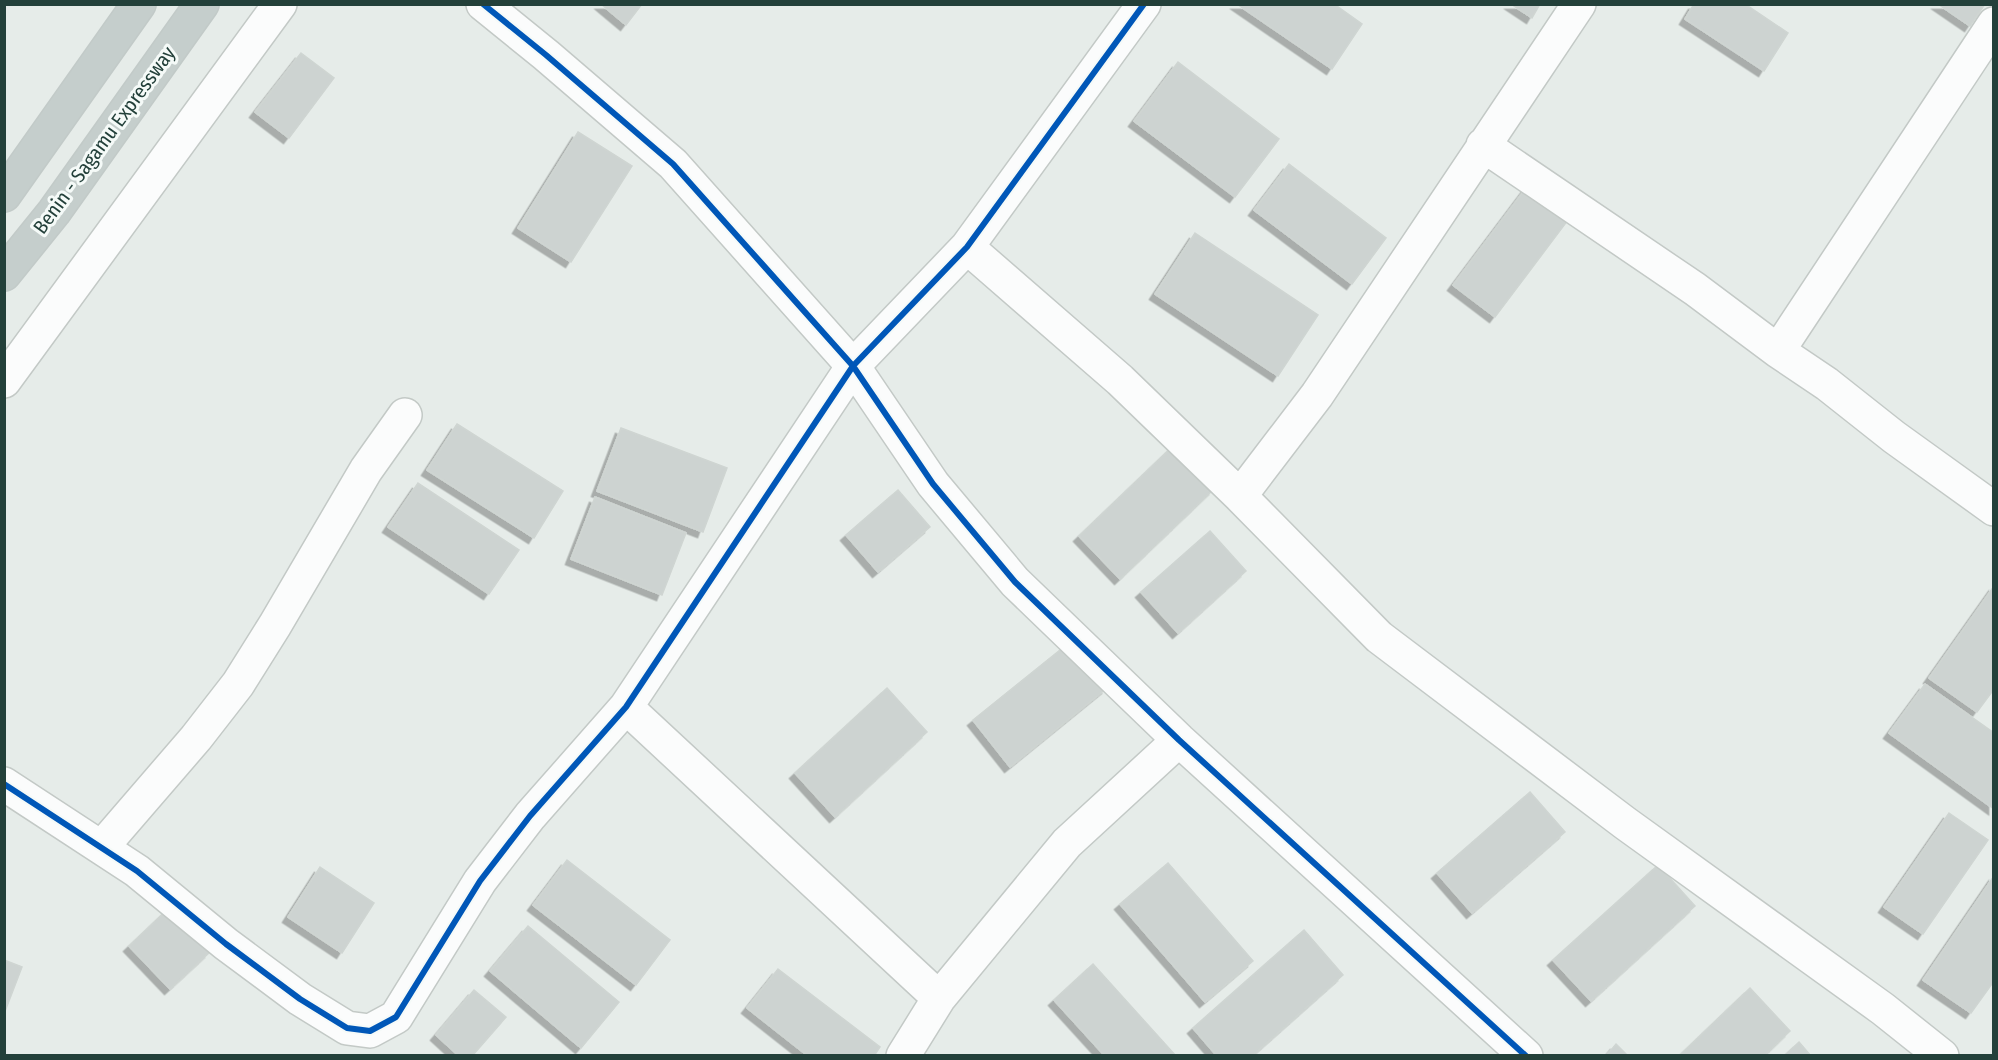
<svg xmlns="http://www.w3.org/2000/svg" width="1998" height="1060" viewBox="0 0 1998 1060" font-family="'Fira Sans Condensed',sans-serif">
  <defs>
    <filter id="shadow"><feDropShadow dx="-5.5" dy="5.5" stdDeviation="0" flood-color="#0004"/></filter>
  </defs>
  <rect width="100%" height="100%" fill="#e6ece9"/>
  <path fill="#cdd3d1" stroke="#cfd5d2" stroke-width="1.5" filter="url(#shadow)" d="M601,4H642L626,25Z
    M1237,4H1334L1362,24L1332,69Z
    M1511,4H1540L1532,18Z
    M1694,4H1745L1788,33L1764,71L1685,19Z
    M1938,4H1985L1970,26Z
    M301,53L334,78L289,138L255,112Z
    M1178,62L1279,139L1235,197L1134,121Z
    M578,132L632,166L571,262L518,228Z
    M1289,164L1386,238L1352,284L1254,210Z
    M1529,184L1571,216L1495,317L1453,285Z
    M1195,233L1318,315L1278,376L1155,294Z
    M457,424L563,491L534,538L427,470Z
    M621,428L727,468L703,532L597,491Z
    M1173,446L1214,489L1120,579L1079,536Z
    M418,483L519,550L489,594L388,527Z
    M898,490L930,527L878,572L846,535Z
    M595,497L686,533L662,595L571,559Z
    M1210,531L1246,571L1178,633L1141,592Z
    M1994,586V689L1977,712L1929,678Z
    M1070,642L1107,688L1010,767L973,720Z
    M1925,684L1994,733V809L1889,733Z
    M887,688L927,732L835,817L795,773Z
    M1530,792L1565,832L1472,913L1437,873Z
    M1949,813L1988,840L1923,934L1884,907Z
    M567,860L670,940L636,985L533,905Z
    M1168,863L1253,961L1205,1002L1120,904Z
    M1658,865L1695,906L1591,1001L1553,960Z
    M320,867L374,903L342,953L288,917Z
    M1994,876V981L1971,1013L1923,980Z
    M169,908L210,952L170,989L129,946Z
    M528,926L619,1002L581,1048L490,971Z
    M1304,930L1343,975L1252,1056H1217L1193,1028Z
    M4,960L22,967L4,1014Z
    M1093,964L1176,1056H1105L1054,1000Z
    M778,969L880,1047L874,1056H808L747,1008Z
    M1750,988L1790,1031L1764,1056H1679Z
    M474,990L506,1017L472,1056H459L436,1035Z
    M1799,1042L1811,1056H1784Z
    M1616,1044L1628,1056H1606Z"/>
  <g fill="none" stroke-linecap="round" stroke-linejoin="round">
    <defs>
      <path id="minor" d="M483,4L546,55L673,164L853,366L933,484L1015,582L1179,740L1526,1056
        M1483,145L1695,289L1778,351L1827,384L1894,437L1994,509
        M967,247L1120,380L1240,496L1317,395L1579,4
        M1778,351L1994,24
        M4,381L280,4
        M1240,496L1379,637L1625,823L1883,1009L1942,1056
        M626,707L939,998
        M4,784L137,871L226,944L300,999L347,1028L370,1031L396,1017L480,881L530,816L626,707L853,366L967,247L1144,4
        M102,847L196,738L238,684L275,625L366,470L405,415
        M903,1056L939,998L1067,843L1179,740"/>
      <path id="trunk" d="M4,195L139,4
        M4,274L54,212L202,4"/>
    </defs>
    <use href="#minor" stroke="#c3c9c6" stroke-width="36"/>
    <use href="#trunk" stroke="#c2cac8" stroke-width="36"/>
    <use href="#minor" stroke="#fbfcfc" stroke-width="33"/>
    <use href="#trunk" stroke="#c5cecc" stroke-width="33"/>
    <defs>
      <path id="cycleway" d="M483,4L546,55L673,164L853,366L933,484L1015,582L1179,740L1526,1056
        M4,784L137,871L226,944L300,999L347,1028L370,1031L396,1017L480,881L530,816L626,707L853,366L967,247L1144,4"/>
    </defs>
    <use href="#cycleway" stroke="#f5faf8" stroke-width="10"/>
    <use href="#cycleway" stroke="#0057b8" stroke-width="6"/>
  </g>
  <g text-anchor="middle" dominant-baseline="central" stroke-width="6" stroke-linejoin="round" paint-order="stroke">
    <g font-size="20" fill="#23403a" stroke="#f5faf8">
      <text transform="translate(104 140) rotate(-54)">Benin - Sagamu Expressway</text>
    </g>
  </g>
  <rect width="1998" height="1060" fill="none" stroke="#23403a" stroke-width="12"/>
</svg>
